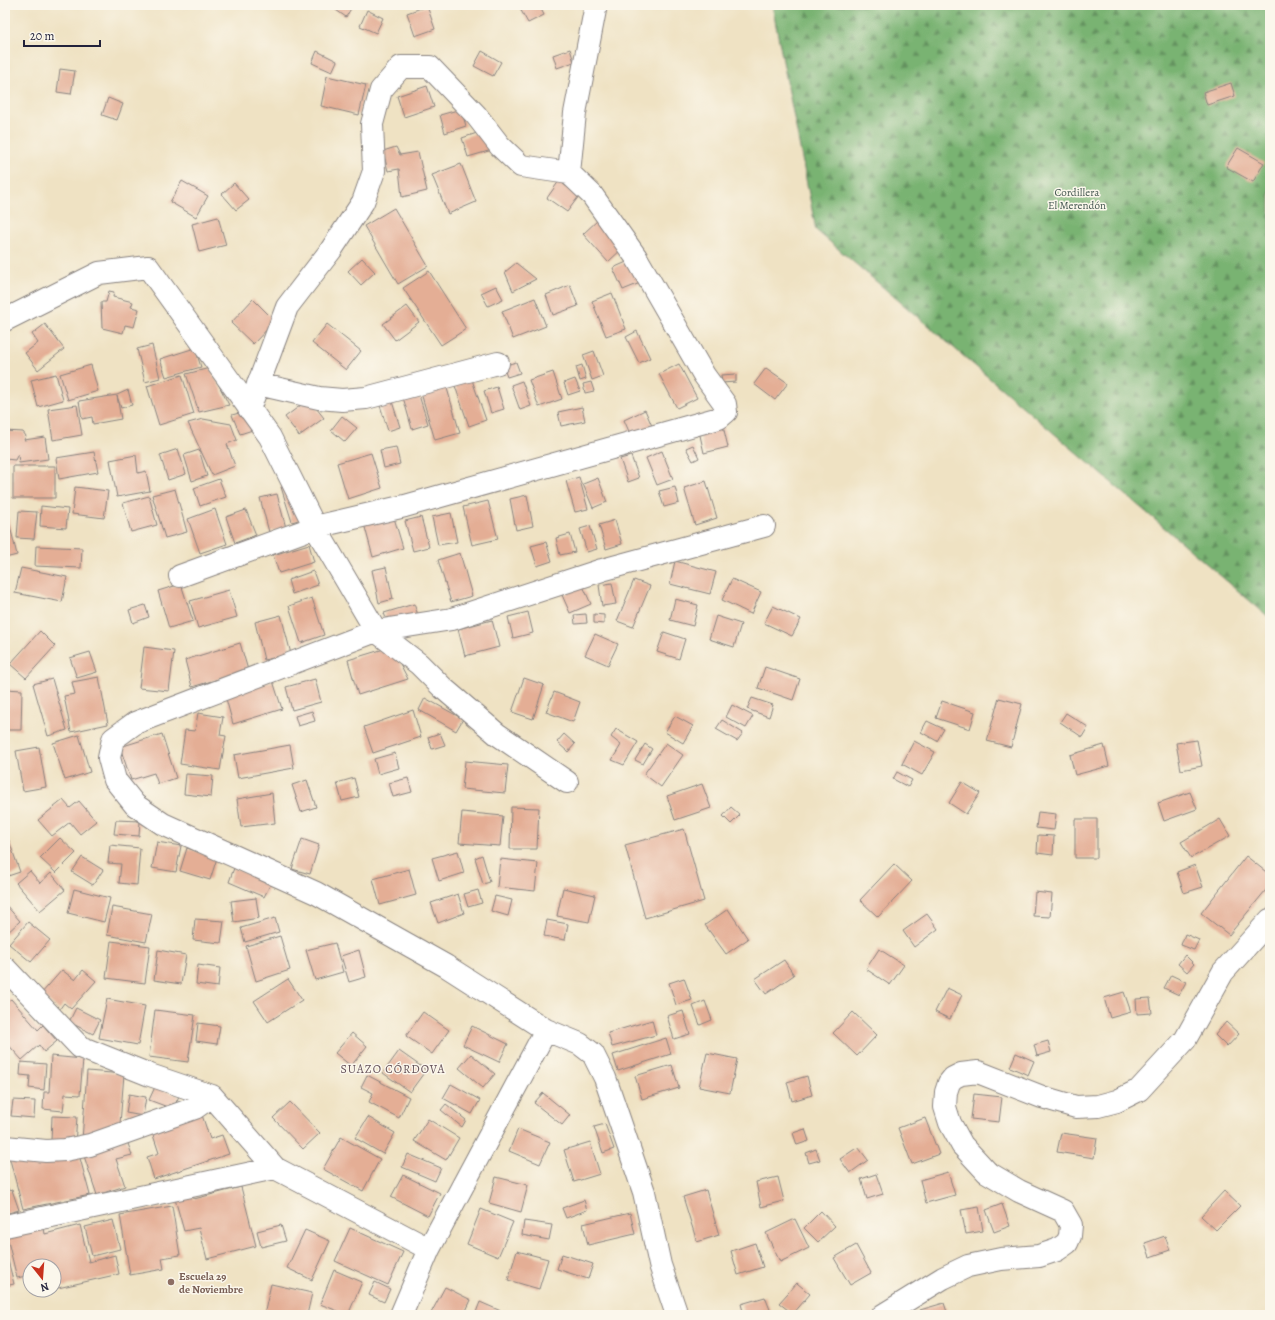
<svg xmlns="http://www.w3.org/2000/svg" width="1275" height="1320" viewBox="0 0 1275 1320" font-family="Alegreya,serif">
  <defs>
    <pattern id="forest-firs" width="22" height="20" patternUnits="userSpaceOnUse"><rect width="22" height="20" fill="#79b372"/><path d="M5 1l3.5 6h-7zM16 11l3.5 6h-7z" fill="#63915f"/></pattern>
  </defs>
  <rect width="100%" height="100%" fill="#fbf7ec"/>
  <filter id="ink" filterUnits="userSpaceOnUse"><feTurbulence type="fractalNoise" baseFrequency=".025" numOctaves="2"/><feDisplacementMap in="SourceGraphic" scale="8" xChannelSelector="R" yChannelSelector="G"/><feConvolveMatrix kernelMatrix="1 2 1 2 8 2 1 2 1" color-interpolation-filters="sRGB"/></filter>
  <filter id="wash" filterUnits="userSpaceOnUse"><feTurbulence type="fractalNoise" baseFrequency=".012" numOctaves="4" result="noise"/><feDisplacementMap in="SourceGraphic" scale="16" xChannelSelector="R" yChannelSelector="G"/><feGaussianBlur stdDeviation="0.9" result="paint"/><feColorMatrix in="noise" values="0 0 0 0 0 0 0 0 0 0 0 0 0 0 0 0 0 1.4 0 .05"/><feComposite in="paint" operator="in"/></filter>
  <g filter="url(#wash)">
    <rect width="100%" height="100%" fill="#efe2c3"/>
    <path fill="url(#forest-firs)" stroke="#4e6a56" d="M772,5H1270V618L816,230Z"/>
    <g id="blocks">
      <path fill="#e4ae95" d="M335,5H353L346,17L333,8Z
        M518,5H539L544,15L528,23Z
        M427,6L435,29L415,36L407,13Z
        M367,10L383,18L376,33L360,26Z
        M570,49L574,62L557,68L553,55Z
        M317,51L337,61L332,72L312,63Z
        M482,51L501,62L493,76L474,66Z
        M60,69L75,71L71,94L57,92Z
        M327,76L366,85L359,115L321,106Z
        M1231,83L1235,96L1207,105L1203,92Z
        M427,86L434,107L404,117L397,96Z
        M108,98L123,104L117,120L102,115Z
        M461,109L466,126L445,133L440,115Z
        M486,130L492,150L468,157L462,138Z
        M396,147L400,155L418,152L427,191L402,197L399,169L388,171L383,151Z
        M1238,148L1264,163L1253,182L1226,167Z
        M461,164L476,202L448,214L432,175Z
        M182,181L208,196L196,217L170,202Z
        M559,181L579,196L567,212L547,198Z
        M234,183L249,200L236,210L222,194Z
        M394,208L428,266L398,284L364,226Z
        M218,217L226,245L199,252L192,224Z
        M599,219L624,247L608,262L583,234Z
        M362,258L375,272L361,285L348,271Z
        M631,260L640,283L623,290L613,268Z
        M516,263L536,279L513,291L505,272Z
        M429,271L466,329L441,345L403,288Z
        M570,285L578,306L553,315L546,295Z
        M496,286L503,299L488,306L481,293Z
        M109,291L114,292L113,297L133,302L131,307L139,309L134,327L125,325L123,333L102,328L101,302H106Z
        M612,293L626,329L606,336L592,301Z
        M535,298L546,326L513,339L502,311Z
        M253,299L275,321L253,344L231,323Z
        M407,306L419,322L395,340L383,324Z
        M45,324L64,349L38,370L25,353L38,343L32,334Z
        M327,324L361,351L346,370L312,343Z
        M637,331L650,358L639,363L626,337Z
        M152,345L160,378L145,382L137,349Z
        M195,348L201,367L166,377L160,359Z
        M594,351L603,376L592,380L583,355Z
        M516,362L520,373L507,377L503,366Z
        M679,364L697,398L677,408L659,374Z
        M91,365L98,391L68,400L60,374Z
        M582,365L586,379L580,381L576,367Z
        M210,368L229,405L199,412L186,374Z
        M766,368L788,383L775,400L754,384Z
        M553,372L562,399L539,407L529,380Z
        M56,374L63,400L38,407L31,380Z
        M736,374V382L722,383L721,375Z
        M182,375L194,414L159,425L147,386Z
        M471,377L486,420L469,426L454,383Z
        M575,379L580,391L568,395L564,383Z
        M522,381L531,406L520,410L511,385Z
        M591,382L594,391L585,393L583,384Z
        M446,385L460,433L435,440L421,393Z
        M497,387L504,409L491,413L484,391Z
        M128,390L132,405L121,408L117,396L121,419L93,424L92,417L82,419L79,401L117,395Z
        M418,392L428,424L412,429L403,397Z
        M390,395L400,427L388,431L378,399Z
        M309,399L324,418L299,436L285,417Z
        M77,405L82,435L53,440L48,409Z
        M582,407L585,421L561,426L558,412Z
        M645,410L652,426L631,436L624,420Z
        M246,411L259,428L240,434L232,415Z
        M342,416L357,428L345,442L331,430Z
        M203,419L231,424L237,440L227,444L235,466L212,475L188,423Z
        M723,426L728,447L704,453L699,431Z
        M5,431L23,432L26,436L24,440L45,437L48,459L19,463L18,454L15,460L5,459Z
        M693,445L699,458L693,461L686,448Z
        M396,447L400,464L384,468L380,450Z
        M178,449L186,474L168,480L160,455Z
        M199,450L207,476L192,481L184,455Z
        M662,451L673,479L657,485L646,458Z
        M94,452L98,472L59,479L56,458Z
        M371,453L382,488L348,499L337,463Z
        M136,455L138,473L146,471L150,491L117,497L110,460Z
        M631,456L639,478L628,482L620,459Z
        M13,466H55V498H13Z
        M579,477L588,509L575,512L566,481Z
        M598,478L607,502L593,508L583,484Z
        M219,479L226,497L200,506L194,488Z
        M706,481L717,518L695,525L684,488Z
        M75,487L108,491L104,518L72,514Z
        M281,487H289L305,518L292,522Z
        M675,487L679,503L664,507L659,491Z
        M175,489L187,532L165,538L152,495Z
        M277,494L286,528L269,532L260,498Z
        M527,495L533,526L516,530L510,499Z
        M149,496L157,525L131,532L123,503Z
        M488,501L498,539L472,545L463,507Z
        M41,506L68,509L66,528L40,526Z
        M215,509L227,544L200,553L188,519Z
        M246,510L256,535L235,543L226,517Z
        M19,511L37,512L34,539L17,538Z
        M392,511L403,548L373,557L363,520Z
        M451,513L457,542L438,545L432,517Z
        M421,517L429,547L413,551L405,521Z
        M8,518L17,555L5,558V519Z
        M615,520L622,544L606,549L599,525Z
        M590,526L597,549L587,552L580,529Z
        M570,534L575,552L560,555L556,538Z
        M546,542L552,561L537,566L531,546Z
        M309,544L314,562L279,573L273,555Z
        M36,546L82,548L81,568L35,566Z
        M460,553L472,596L451,602L438,560Z
        M675,561L716,572L710,594L670,584Z
        M386,567L393,599L379,603L372,570Z
        M21,568L67,577L62,602L15,593Z
        M313,571L318,585L292,594L288,580Z
        M732,579L761,592L751,614L722,600Z
        M634,580L650,586L633,627L617,621Z
        M612,583L616,604L602,606L599,585Z
        M181,584L193,621L169,628L158,591Z
        M583,586L591,604L570,613L562,595Z
        M229,590L237,617L198,628L190,601Z
        M312,598L324,635L301,643L289,606Z
        M675,599L698,605L693,626L670,620Z
        M414,604L418,615L388,624L384,613Z
        M145,605L149,617L133,623L129,610Z
        M773,606L801,619L792,636L764,623Z
        M528,612L533,633L513,638L508,617Z
        M586,614L587,623L575,624L574,615Z
        M594,614L604,615V624L594,623Z
        M281,615L291,654L264,660L255,622Z
        M716,616L741,624L734,647L709,639Z
        M492,620L499,647L465,656L458,629Z
        M40,631L55,646L26,678L10,664Z
        M664,632L685,639L679,659L657,652Z
        M595,634L618,644L608,665L585,655Z
        M240,643L248,670L192,687L185,660Z
        M144,647L174,651L169,691L139,688Z
        M384,649L396,656L408,679L358,695L348,660Z
        M90,652L97,672L77,678L70,658Z
        M765,667L800,679L793,700L758,688Z
        M99,677L108,724L71,732L64,696L75,694L72,682Z
        M524,678L544,685L533,719L512,712Z
        M52,679L67,730L48,736L33,684Z
        M315,679L321,702L292,710L286,687Z
        M273,681L282,709L233,724L225,695Z
        M5,689L22,690L21,730H5Z
        M554,692L580,702L573,722L546,712Z
        M425,698L463,719L456,731L419,710Z
        M752,698L773,705L769,717L747,709Z
        M999,698L1022,704L1011,747L987,741Z
        M942,701L975,712L970,729L936,718Z
        M732,705L753,716L746,728L726,717Z
        M413,710L421,737L373,753L364,727Z
        M312,711L315,721L298,726L295,716Z
        M198,713L223,717L220,735L226,736L220,770L180,764L185,730L195,731Z
        M1066,713L1088,727L1082,737L1060,722Z
        M675,716L693,726L683,743L665,732Z
        M722,720L743,733L737,741L716,729Z
        M927,721L944,729L937,741L921,732Z
        M616,729L638,742L624,765L612,760L621,745L611,737Z
        M440,733L445,745L432,749L428,737Z
        M162,734L176,778L158,784L154,773L131,780L120,747Z
        M564,734L575,744L568,752L557,742Z
        M79,735L90,772L65,780L53,743Z
        M1197,740L1202,766L1181,770L1176,743Z
        M914,741L935,752L922,775L902,764Z
        M666,743L683,755L661,787L644,774Z
        M645,744L652,749L643,764L635,760Z
        M290,745L294,768L238,778L234,755Z
        M1104,745L1109,766L1075,775L1070,755Z
        M39,747L46,787L23,791L16,751Z
        M395,753L399,768L378,774L374,759Z
        M465,761L508,765L505,793L462,789Z
        M897,772L912,780L908,787L893,779Z
        M186,774L213,776L211,797L184,794Z
        M354,778L359,797L342,801L337,783Z
        M408,778L412,792L393,797L389,783Z
        M307,780L316,807L301,812L292,785Z
        M962,782L980,793L966,814L949,803Z
        M702,784L711,808L675,820L667,796Z
        M1190,792L1197,809L1164,821L1158,803Z
        M272,793L275,823L241,827L237,799Z
        M63,800L70,808L79,801L96,821L80,834L70,822L52,836L38,820Z
        M511,807L539,808L537,849H510Z
        M731,807L740,815L731,824L723,816Z
        M462,812L503,816L500,846L459,843Z
        M1038,812L1056,814L1054,830L1036,828Z
        M1075,819H1097V858H1075Z
        M1220,819L1230,836L1191,858L1181,842Z
        M116,820L140,821L139,836L114,834Z
        M684,829L704,901L645,918L625,845Z
        M1038,835L1054,836L1053,855L1037,853Z
        M8,838L20,872L5,877V839Z
        M60,838L76,853L56,873L40,858Z
        M302,839L319,845L310,874L292,869Z
        M157,842L181,846L176,872L152,868Z
        M110,845L140,848L137,885L119,883L121,864L108,863Z
        M187,848L217,858L210,880L180,871Z
        M458,851L464,873L439,881L432,858Z
        M482,855L490,882L483,884L475,858Z
        M1246,856L1270,875V885L1229,935L1201,913Z
        M82,857L103,870L93,885L72,872Z
        M500,859L538,863L535,891L497,887Z
        M894,864L912,881L878,917L860,900Z
        M1195,865L1203,887L1184,893L1177,872Z
        M234,868L271,883L264,897L229,882Z
        M409,869L416,895L380,905L373,879Z
        M30,871L40,883L51,873L65,890L40,911L16,883Z
        M563,888L595,895L589,922L557,916Z
        M74,889L110,898L104,922L68,913Z
        M478,890L482,903L468,907L464,894Z
        M1035,892L1052,894L1050,917L1033,916Z
        M458,894L464,913L438,923L431,903Z
        M495,896L512,900L508,916L491,911Z
        M256,898L259,918L234,922L231,901Z
        M5,904L20,921L5,935Z
        M112,907L152,914L146,942L107,935Z
        M728,909L748,939L726,954L705,925Z
        M927,914L938,929L914,947L903,931Z
        M275,918L279,932L245,942L241,928Z
        M195,919L224,921L221,943L193,940Z
        M547,920L568,924L565,940L544,936Z
        M28,922L50,940L31,962L9,944Z
        M1185,934L1199,940L1194,950L1181,945Z
        M280,936L290,970L256,981L246,946Z
        M111,941L150,946L145,983L106,978Z
        M335,943L343,972L315,980L306,950Z
        M879,949L904,965L890,985L866,969Z
        M158,950L186,955L181,984L154,980Z
        M359,950L366,977L349,982L341,956Z
        M1185,955L1194,964L1187,972L1178,964Z
        M784,960L794,975L766,994L755,979Z
        M198,965L220,968L218,987L196,984Z
        M62,970L75,980L83,970L96,981L71,1009L64,1003L59,1010L41,994Z
        M1171,975L1186,982L1179,995L1164,988Z
        M684,978L692,1000L676,1005L669,983Z
        M288,979L302,1000L268,1022L254,1001Z
        M947,988L962,995L950,1019L935,1012Z
        M1124,992L1131,1012L1110,1018L1104,998Z
        M1150,998L1152,1013L1137,1014L1136,999Z
        M11,999L38,1030L43,1025L57,1041L44,1052L39,1045L22,1060L5,1041V1004Z
        M107,999L145,1006L138,1045L99,1038Z
        M705,1001L712,1020L700,1025L693,1006Z
        M76,1008L100,1020L93,1034L69,1022Z
        M155,1010L195,1015L188,1062L149,1057Z
        M683,1011L690,1034L674,1039L667,1016Z
        M423,1012L449,1030L432,1054L406,1036Z
        M853,1012L877,1035L857,1056L833,1033Z
        M652,1020L656,1035L612,1047L608,1033Z
        M1226,1022L1239,1034L1227,1047L1215,1035Z
        M198,1023L220,1026L217,1044L196,1041Z
        M472,1026L508,1044L499,1062L463,1045Z
        M352,1033L367,1046L351,1066L335,1053Z
        M666,1038L671,1054L618,1071L613,1055Z
        M1048,1041L1051,1052L1037,1056L1034,1045Z
        M399,1051L426,1070L410,1092L383,1073Z
        M707,1053L737,1059L730,1093L699,1087Z
        M1016,1053L1034,1061L1028,1075L1010,1067Z
        M471,1054L495,1074L483,1088L459,1068Z
        M51,1056L83,1059L80,1095L65,1094L63,1111L43,1109L44,1092H49Z
        M21,1062L46,1064L44,1090L29,1088L30,1076L20,1075Z
        M672,1065L679,1088L642,1099L635,1076Z
        M87,1071L124,1074L120,1124L82,1140Z
        M367,1075L409,1097L399,1118L369,1102L373,1093L361,1087Z
        M807,1076L812,1095L792,1101L787,1082Z
        M451,1084L480,1100L472,1114L443,1098Z
        M155,1087L179,1096L173,1109L149,1100Z
        M543,1093L570,1115L562,1125L534,1103Z
        M129,1094L146,1097L143,1116L126,1113Z
        M974,1094L1002,1097L999,1122L971,1119Z
        M13,1100L35,1101L34,1118L11,1116Z
        M290,1102L320,1133L303,1149L273,1118Z
        M446,1104L466,1120L462,1127L441,1110Z
        M201,1112L210,1139L222,1135L229,1154L154,1179L147,1157L159,1153L151,1129Z
        M52,1116L77,1117L75,1144L51,1141Z
        M368,1117L395,1133L383,1154L355,1138Z
        M925,1118L939,1154L912,1164L898,1128Z
        M428,1119L459,1138L446,1160L414,1141Z
        M605,1124L614,1149L603,1153L594,1127Z
        M518,1129L550,1142L540,1164L509,1151Z
        M805,1129L809,1141L797,1145L793,1133Z
        M1061,1133L1097,1138L1094,1158L1057,1152Z
        M341,1137L380,1159L363,1191L323,1169Z
        M126,1138L132,1155L116,1159L125,1186L97,1195L83,1153Z
        M590,1142L600,1174L574,1182L564,1150Z
        M858,1147L868,1160L850,1173L840,1159Z
        M816,1149L820,1160L809,1163L806,1153Z
        M78,1151L90,1195L23,1209L9,1156Z
        M408,1154L441,1168L435,1181L402,1167Z
        M948,1172L955,1195L926,1203L920,1180Z
        M876,1174L883,1194L867,1199L861,1179Z
        M403,1175L440,1193L428,1216L391,1197Z
        M496,1177L528,1185L521,1212L489,1203Z
        M778,1177L784,1201L761,1207L756,1182Z
        M5,1180L9,1191L12,1190L19,1210L5,1214Z
        M241,1187L256,1246L207,1259L199,1228L184,1231L175,1199L193,1194L194,1199Z
        M706,1190L719,1235L697,1242L683,1197Z
        M1224,1191L1240,1206L1216,1230L1201,1216Z
        M584,1200L587,1210L566,1218L562,1208Z
        M1002,1204L1010,1226L994,1232L986,1210Z
        M172,1206L180,1255L162,1258L164,1269L130,1275L120,1215Z
        M979,1207L983,1231L966,1234L961,1210Z
        M481,1209L513,1222L498,1257L467,1244Z
        M821,1211L835,1226L818,1242L804,1228Z
        M630,1213L635,1234L588,1245L583,1224Z
        M795,1219L809,1248L780,1262L766,1233Z
        M113,1220L120,1249L92,1256L85,1227Z
        M524,1221L552,1225L549,1240L522,1235Z
        M80,1225L89,1262L115,1255L119,1274L58,1288L54,1266H30V1275L17,1278L7,1237L44,1228L45,1234Z
        M281,1225L286,1241L261,1247L257,1231Z
        M350,1228L403,1252L388,1285L335,1261Z
        M305,1230L330,1241L312,1280L287,1268Z
        M1165,1236L1170,1250L1150,1257L1145,1243Z
        M755,1243L763,1267L738,1275L731,1251Z
        M856,1245L871,1273L850,1285L834,1258Z
        M5,1248L14,1284L5,1286Z
        M517,1251L548,1259L539,1289L508,1280Z
        M562,1254L593,1264L588,1279L557,1269Z
        M334,1270L362,1282L348,1315L320,1304Z
        M375,1282L390,1289L384,1302L369,1295Z
        M797,1283L810,1294L793,1314L779,1303Z
        M271,1284L312,1293L307,1315H264Z
        M445,1287L471,1300L464,1315H430Z
        M765,1297L771,1312L761,1315H744L741,1304Z
        M480,1302L510,1315H475Z
        M944,1303L948,1315H922L920,1310Z"/>
    </g>
  </g>
  <g filter="url(#ink)">
    <use href="#blocks" fill-opacity="0" stroke="#88827f" stroke-width="1"/>
    <g fill="none" stroke-linecap="round" stroke-linejoin="round">
      <defs>
        <path id="minor" d="M569,173L575,113L596,5
          M5,320L99,273L148,267L270,437L315,527L376,631L419,664L443,688L497,734L567,782
          M258,384L319,398L342,400L366,398L498,363
          M180,576L315,527L405,506L719,418L726,412L725,404L704,375L636,257L592,195L569,173L521,166L500,146L476,115L430,67H401L381,90L372,124L374,171L363,202L331,250L287,307L249,409
          M5,968L80,1047L150,1075L212,1096L275,1168L429,1249
          M5,1147L46,1151L65,1150L90,1145L195,1108L212,1096
          M5,1226L275,1168
          M401,1315L429,1249L546,1030
          M677,1315L660,1265L644,1192L605,1078L593,1054L580,1044L546,1030L446,966L316,893L163,824L135,805L115,780L109,758L113,739L135,723L376,631L452,619L602,570L764,526
          M883,1315L943,1278L968,1266L1001,1259L1039,1256L1057,1250L1067,1243L1070,1236L1071,1225L1063,1211L1019,1191L987,1172L962,1145L950,1123L945,1107L946,1092L949,1083L953,1078L961,1074L978,1072L1042,1097L1076,1107L1098,1106L1117,1101L1139,1090L1185,1040L1223,972L1270,920"/>
      </defs>
      <use href="#minor" stroke="#88827f" stroke-width="24"/>
      <use href="#minor" stroke="#fff" stroke-width="22"/>
    </g>
  </g>
  <circle fill="#8d6e63" stroke="#fbf7ec" stroke-width="1.5" cx="171" cy="1282" r="4"/>
  <g text-anchor="middle" dominant-baseline="central" stroke-width="3" stroke-linejoin="round" paint-order="stroke">
    <g font-size="11" fill="#455751" stroke="#fbf7ec">
      <text x="1077" y="192">Cordillera<tspan x="1077" dy="13">El Merendón</tspan></text>
    </g>
    <g font-size="11" font-weight="bold" fill="#785e54" stroke="#fbf7ec" text-anchor="start">
      <text x="179" y="1276">Escuela 29<tspan x="179" dy="13">de Noviembre</tspan></text>
    </g>
    <g font-size="12" letter-spacing="1" fill="#66535a" stroke="#fbf7ec">
      <text x="393" y="1069">SUAZO CÓRDOVA</text>
    </g>
  </g>
  <rect width="1275" height="1320" fill="none" stroke="#fbf7ec" stroke-width="20"/>
  <g transform="translate(42 1278) rotate(163)"><circle r="19" fill="#fbf7ec" stroke="#a4a2a5"/>
  <path d="M0-3L7 15L0 10L-7 15Z" fill="#c8321e"/>
  <text y="-6" font-size="11" font-weight="bold" text-anchor="middle" fill="#22223b">N</text>
  </g>
  <path d="M24 40v6h76v-6" fill="none" stroke="#22223b" stroke-width="2"/>
  <text x="30" y="40" font-size="12" fill="#22223b" stroke="#fbf7ec" stroke-width="3" paint-order="stroke">20 m</text>
</svg>
